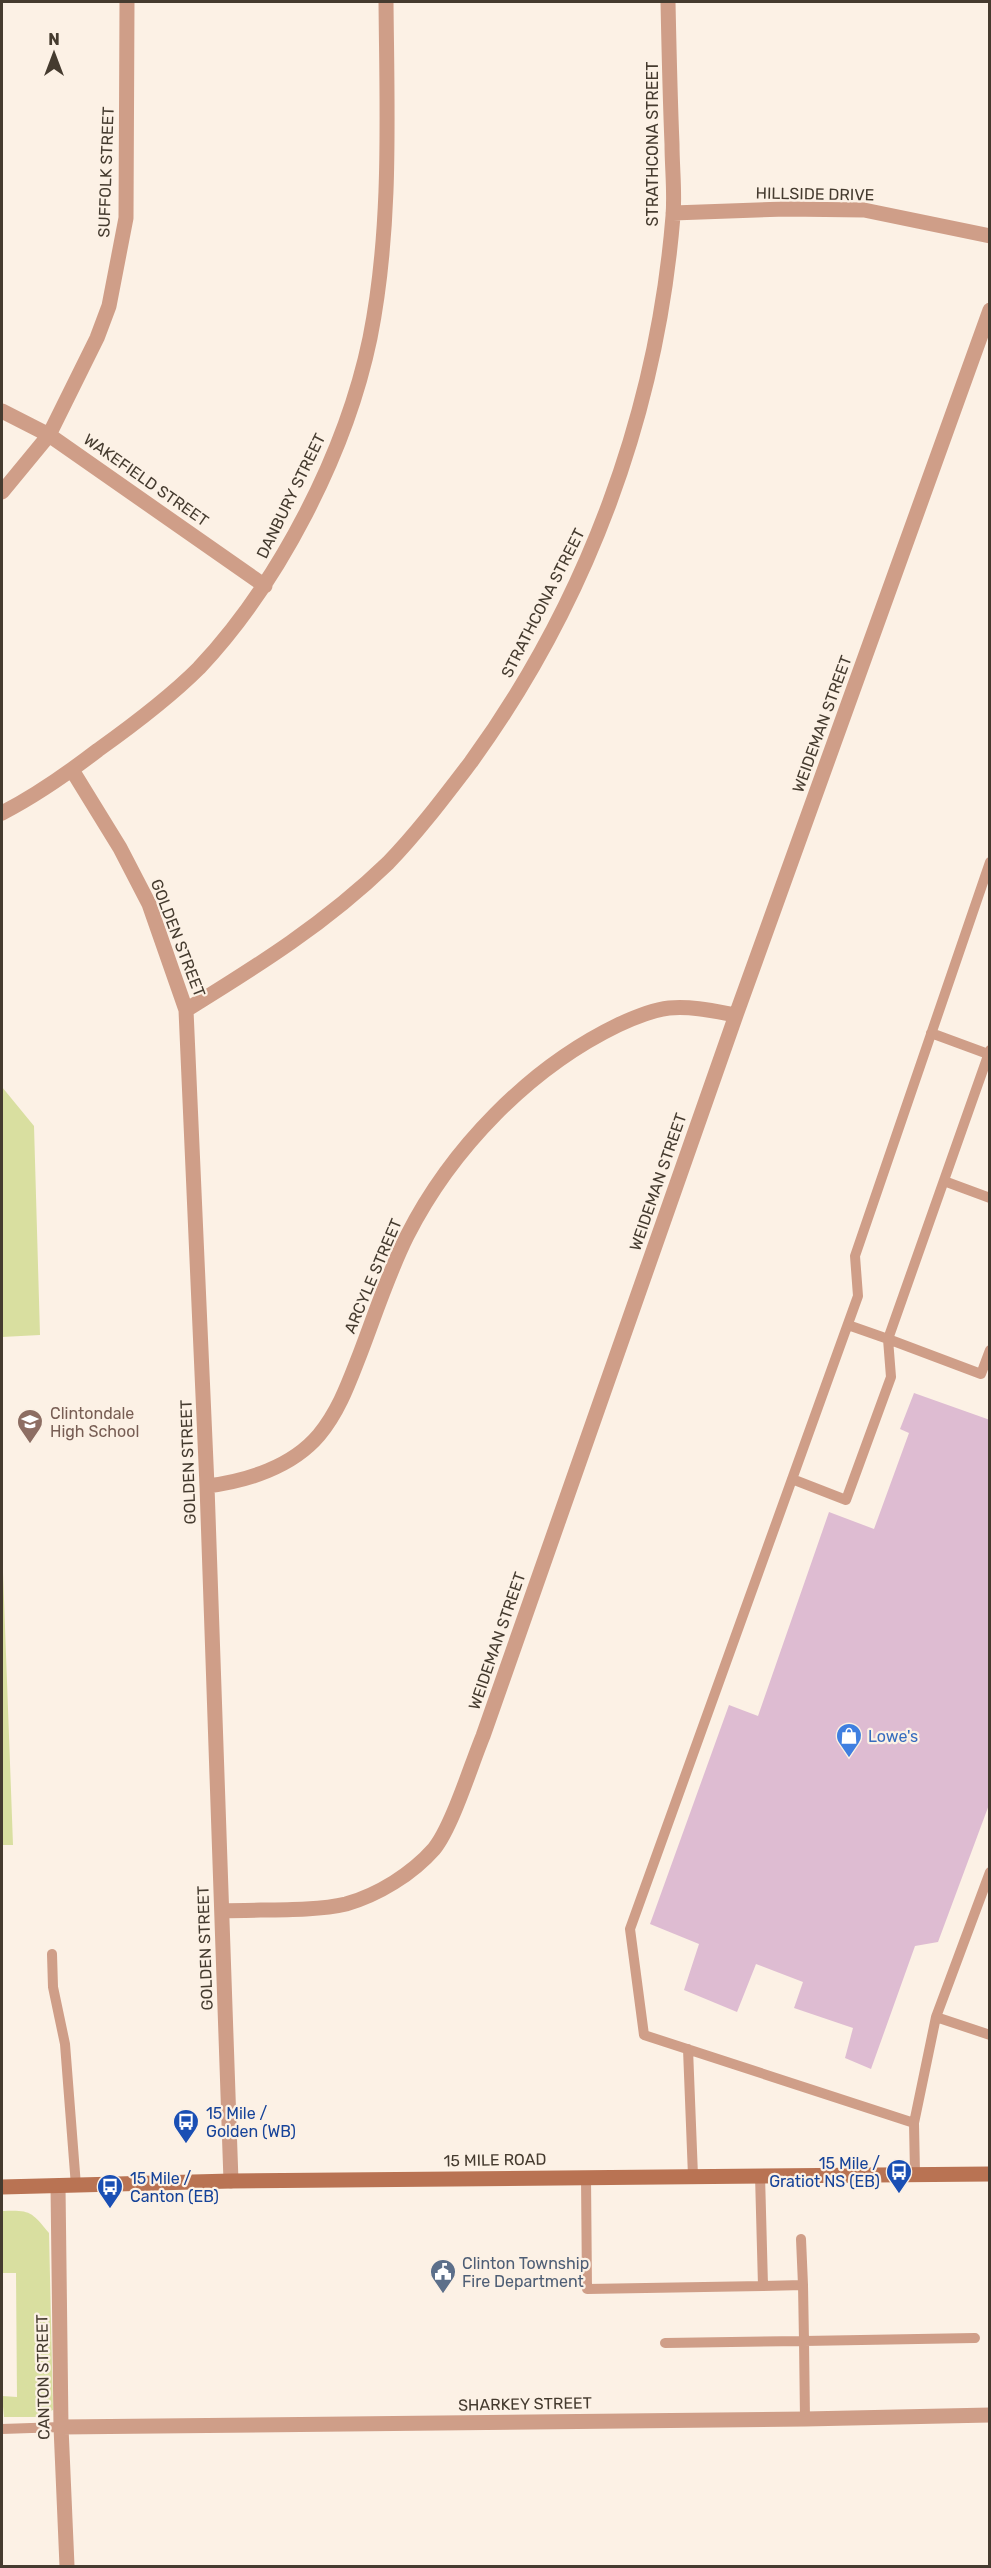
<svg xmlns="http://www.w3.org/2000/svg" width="991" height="2568" viewBox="0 0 991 2568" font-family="Rubik,sans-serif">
  <rect width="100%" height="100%" fill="#fcf1e5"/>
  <path fill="#d9dfa0" d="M2,1087L34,1126L40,1335L2,1337Z
    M2,1545L13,1845H2Z
    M2,2211C30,2210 31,2211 49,2233L53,2410L36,2417H4L2,2396L17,2397L16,2273H2Z"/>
  <path fill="#debcd2" d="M914,1393L990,1420V1802L938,1942L915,1946L871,2069L845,2058L853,2028L794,2008L803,1982L756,1964L737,2012L684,1990L699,1944L650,1924L729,1705L758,1716L829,1512L874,1529L909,1433L900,1429Z"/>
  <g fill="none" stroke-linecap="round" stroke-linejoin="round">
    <path stroke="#cf9e88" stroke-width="10" d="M931,1033L988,1054
      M944,1181L990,1198
      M848,1325L888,1339L990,1050
      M792,1479L846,1500L891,1377L888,1339L981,1374L990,1350
      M52,1954L53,1987L65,2044L76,2186
      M936,2017L990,1872
      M688,2049L693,2176
      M914,2123L936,2017L990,2035
      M915,2174L914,2123L644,2035L630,1929L858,1296L855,1256L990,862
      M760,2175L763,2286L803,2285L804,2341L975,2338
      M586,2177L587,2289L763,2286
      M801,2239L803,2285
      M665,2343L804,2341L805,2419
      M2,2429L61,2427"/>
    <path stroke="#cf9e88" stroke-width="15" d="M673,213L786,209L864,210L990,236
      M2,411L49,435L265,586
      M2,492L49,435L97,338L109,306L126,218L127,2
      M72,770L120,848L149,904L186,1010L207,1486L231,2181
      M2,813C35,796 68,773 98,750C133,725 168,699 199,668C279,583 346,453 370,338C392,228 387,113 386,2
      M186,1010C259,965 326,923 388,863C418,832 445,796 471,762C587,602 657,413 673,216C675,192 672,168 672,144C670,97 669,49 668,2
      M207,1486C247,1481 292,1467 319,1435C339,1411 349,1382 360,1354C375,1315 388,1274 407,1236C451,1149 529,1068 618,1025C633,1018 652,1010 669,1008C692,1006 714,1011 736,1015
      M222,1911C258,1909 313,1912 346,1904C378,1895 412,1874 434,1849C452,1827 471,1765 483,1736L736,1015L990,310
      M58,2186L61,2427L67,2566
      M61,2427L805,2419L990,2415"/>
    <path stroke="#b97353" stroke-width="15" d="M2,2187L231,2181L990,2174"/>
  </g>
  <defs>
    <symbol id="school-pin" viewBox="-11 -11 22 30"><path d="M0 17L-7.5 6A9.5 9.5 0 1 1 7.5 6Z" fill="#8d6e63" stroke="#fcf1e5"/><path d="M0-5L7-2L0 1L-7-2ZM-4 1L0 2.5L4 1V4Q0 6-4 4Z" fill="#fff"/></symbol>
    <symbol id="shop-pin" viewBox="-11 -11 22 30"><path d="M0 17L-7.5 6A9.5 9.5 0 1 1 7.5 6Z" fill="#3f7fe0" stroke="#fcf1e5"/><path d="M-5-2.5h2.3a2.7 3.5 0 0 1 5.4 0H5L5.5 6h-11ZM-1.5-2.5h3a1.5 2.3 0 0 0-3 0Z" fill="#fff"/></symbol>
    <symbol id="bus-pin" viewBox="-11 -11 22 30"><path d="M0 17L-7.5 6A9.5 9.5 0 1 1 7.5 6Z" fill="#1a4fb4" stroke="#fcf1e5"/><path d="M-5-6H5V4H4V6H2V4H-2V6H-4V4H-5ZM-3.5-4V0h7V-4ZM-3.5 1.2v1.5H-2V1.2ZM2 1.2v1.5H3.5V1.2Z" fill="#fff"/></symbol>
    <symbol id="civic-pin" viewBox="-11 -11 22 30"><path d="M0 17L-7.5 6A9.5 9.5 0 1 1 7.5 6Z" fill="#5c6f8a" stroke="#fcf1e5"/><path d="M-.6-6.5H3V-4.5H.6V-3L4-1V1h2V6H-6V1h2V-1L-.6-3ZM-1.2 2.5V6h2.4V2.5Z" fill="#fff"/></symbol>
  </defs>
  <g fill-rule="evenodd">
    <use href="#school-pin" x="15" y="1407" width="30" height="40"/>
    <use href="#shop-pin" x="834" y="1721" width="30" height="40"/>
    <use href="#bus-pin" x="171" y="2107" width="30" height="40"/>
    <use href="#bus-pin" x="884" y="2157" width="30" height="40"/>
    <use href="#bus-pin" x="95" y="2172" width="30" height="40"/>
    <use href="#civic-pin" x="428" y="2257" width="30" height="40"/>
  </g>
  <g text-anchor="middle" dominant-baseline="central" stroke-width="4.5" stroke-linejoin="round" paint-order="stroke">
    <g font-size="16" fill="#453b2f" stroke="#fcf1e5">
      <text transform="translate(652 144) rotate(-90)">STRATHCONA STREET</text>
      <text transform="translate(106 172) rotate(-88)">SUFFOLK STREET</text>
      <text transform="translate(815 194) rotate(1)">HILLSIDE DRIVE</text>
      <text transform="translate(146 480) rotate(35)">WAKEFIELD STREET</text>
      <text transform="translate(291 496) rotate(-64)">DANBURY STREET</text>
      <text transform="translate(543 603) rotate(-63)">STRATHCONA STREET</text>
      <text transform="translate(822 724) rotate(-70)">WEIDEMAN STREET</text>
      <text transform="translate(178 938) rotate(69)">GOLDEN STREET</text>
      <text transform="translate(658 1182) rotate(-71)">WEIDEMAN STREET</text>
      <text transform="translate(373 1276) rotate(-67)">ARCYLE STREET</text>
      <text transform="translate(188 1462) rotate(-92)">GOLDEN STREET</text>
      <text transform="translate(497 1641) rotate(-71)">WEIDEMAN STREET</text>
      <text transform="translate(205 1948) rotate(-92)">GOLDEN STREET</text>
      <text transform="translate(495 2160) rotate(-1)">15 MILE ROAD</text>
      <text transform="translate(43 2377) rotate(-91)">CANTON STREET</text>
      <text transform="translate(525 2404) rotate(-1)">SHARKEY STREET</text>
    </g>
    <g font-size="16" fill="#785e54" stroke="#fcf1e5" text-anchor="start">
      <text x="50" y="1413">Clintondale<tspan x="50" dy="18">High School</tspan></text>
    </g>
    <g font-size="16" fill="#366cbe" stroke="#fcf1e5" text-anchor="start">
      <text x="868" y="1736">Lowe's</text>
    </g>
    <g font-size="16" fill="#164399" stroke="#fcf1e5" text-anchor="start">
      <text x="206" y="2113">15 Mile /<tspan x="206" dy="18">Golden (WB)</tspan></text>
      <text x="880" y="2163" text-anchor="end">15 Mile /<tspan x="880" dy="18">Gratiot NS (EB)</tspan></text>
      <text x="130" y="2178">15 Mile /<tspan x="130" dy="18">Canton (EB)</tspan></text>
    </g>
    <g font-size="16" fill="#4e5e75" stroke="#fcf1e5" text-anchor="start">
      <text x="462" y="2263">Clinton Township<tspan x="462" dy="18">Fire Department</tspan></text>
    </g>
  </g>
  <rect width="991" height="2568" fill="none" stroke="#453b2f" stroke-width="6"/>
  <g transform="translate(54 54)" stroke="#fcf1e5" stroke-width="4.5" paint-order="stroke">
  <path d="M0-4.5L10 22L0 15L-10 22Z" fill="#453b2f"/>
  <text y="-9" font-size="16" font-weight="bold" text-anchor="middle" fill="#453b2f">N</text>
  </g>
</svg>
